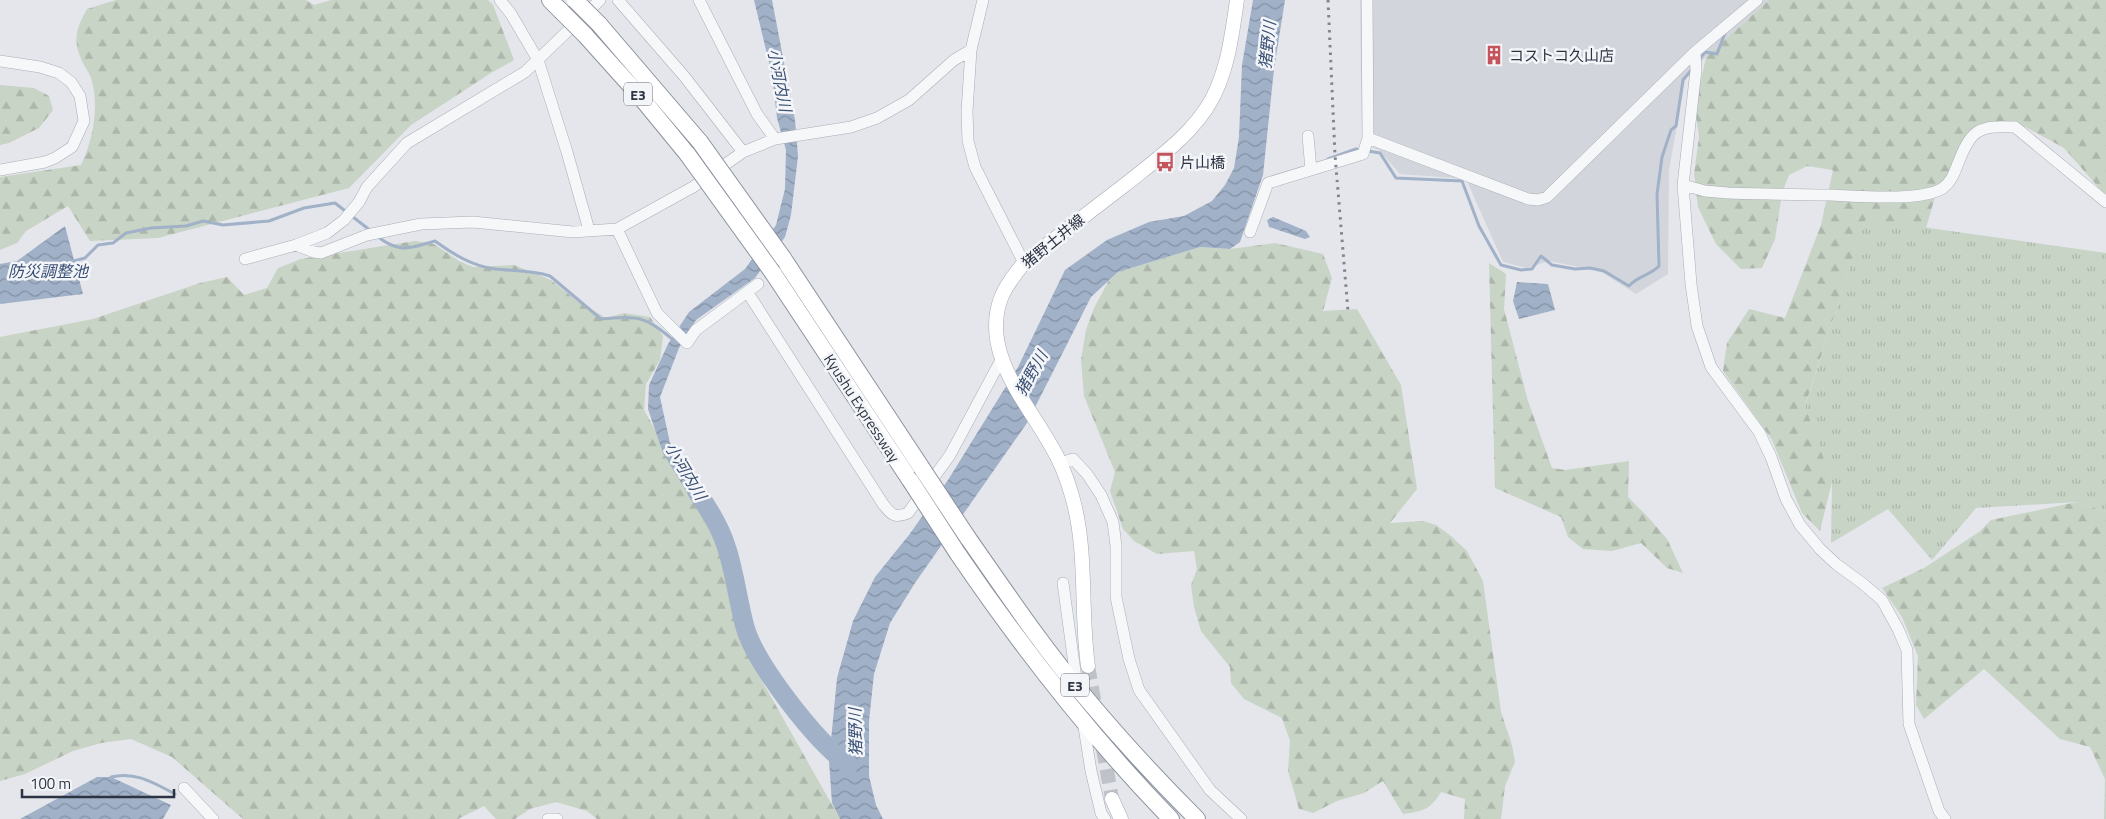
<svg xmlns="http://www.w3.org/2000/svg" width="2106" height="819" viewBox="0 0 2106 819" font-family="'Titillium Web','Noto Sans JP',sans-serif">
  <defs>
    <pattern id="grass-tufts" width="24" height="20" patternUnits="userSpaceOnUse" patternTransform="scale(1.25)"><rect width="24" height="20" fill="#c8d4c5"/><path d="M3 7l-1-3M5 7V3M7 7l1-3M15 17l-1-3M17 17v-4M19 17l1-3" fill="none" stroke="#acb6aa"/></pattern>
    <pattern id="forest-firs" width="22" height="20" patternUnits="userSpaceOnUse" patternTransform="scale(1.25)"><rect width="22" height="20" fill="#c8d4c5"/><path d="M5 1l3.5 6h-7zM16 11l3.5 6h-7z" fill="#acb6aa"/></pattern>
    <pattern id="water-waves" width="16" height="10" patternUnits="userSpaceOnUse" patternTransform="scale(1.25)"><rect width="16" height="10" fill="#a1b1c8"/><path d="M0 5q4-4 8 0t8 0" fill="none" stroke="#8391a4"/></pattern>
  </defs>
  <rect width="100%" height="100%" fill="#e4e6eb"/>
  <path fill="#d2d5dc" d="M1360,0H1769L1686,75L1669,170L1668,274L1636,294L1600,271L1549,261L1527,268L1503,262L1466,179L1400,174L1379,150L1362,143Z"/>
  <path fill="url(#grass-tufts)" d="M1865,219L2106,253V512L2077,502L1976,508L1932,560L1888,509L1831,543L1832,482L1805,407Z"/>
  <path fill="url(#forest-firs)" d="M116,0H306L314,5L331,0H488L493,5L514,60L491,73L411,125L349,188L158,238L90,241L68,206L26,231L17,243L0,250V177L81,165C93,140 99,108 92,81C91,75 86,69 83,63C72,41 76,29 87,9Z
    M1769,0H2106V196L2064,148L2020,124L1994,123L1982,128L1937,190L1926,228L1865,220L1805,406L1832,482L1820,531L1802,513L1772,440L1723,371L1727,343L1749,309L1785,318L1821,225L1833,170L1807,166L1789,175L1782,193L1775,239L1762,268L1741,269L1716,244L1698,207L1694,174L1699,137L1695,108L1706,57Z
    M0,85L34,88L49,96L53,110L39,128L9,143L0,145Z
    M415,241L434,244L459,261L473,267L514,265L551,280L577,301L606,318L624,313L650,317L663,336L660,360L646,384L644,410L674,463L707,517L726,573L732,608L745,651L840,819H597L587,811L556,802L530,809L515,819H496L484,806L458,819H243L172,757L131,739L101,743L73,751L25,774L0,781V337L93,319L200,283L227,277L244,295L267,288L278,268L301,259Z
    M1275,243L1323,254L1332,278L1323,311L1357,309L1401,385L1417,489L1390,523L1423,521L1436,525L1451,536L1467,551L1483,581L1501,712L1512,745L1515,762L1505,786L1501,819H1464L1465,799L1441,792C1430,810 1423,811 1403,814L1383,781L1364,793L1337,801L1313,813L1299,809L1288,771L1290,741L1282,718L1244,699L1231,683L1230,667L1201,631L1194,607L1191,585L1197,569L1194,551L1157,554L1134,541L1123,529L1110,491L1115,472L1084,396L1081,360L1086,330L1094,308L1108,282L1118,272L1200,247L1230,249Z
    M1489,263L1506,274L1504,309L1528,401L1552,468L1565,470L1629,461L1628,497L1647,516L1667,539L1683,573L1667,568L1641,543L1612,551L1583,549L1568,537L1561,517L1495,488Z
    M2077,502L2106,512V819H2104L2105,779L2090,747L2060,739L1984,669L1924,719L1916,705L1918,656L1902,617L1882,588L1924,568L1979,532L1991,520Z"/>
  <path fill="url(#water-waves)" d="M754,0H772L795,120L798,156L791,215L785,237L755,278L696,320L679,348L660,397L670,443L715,507L705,522L663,453L648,409L649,385L668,344L689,312L745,269L776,225L785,189L786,150L777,118L772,75Z
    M1253,0H1285L1274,69L1263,175L1240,242L1230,249L1200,247L1118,272L1091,297L1027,423L915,583L890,623L874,674L869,721V776L876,805L883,819H840L832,803L829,761L837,678L853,621L875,577L909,535L948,480L1018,367L1065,270L1107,240L1149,222L1184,216L1212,201L1225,185L1234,168L1239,137L1242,65Z
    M1273,217L1306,231L1310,237L1305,239L1269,227L1267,220Z
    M65,226L83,294L0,304V264L17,261Z
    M1517,282L1548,284L1555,310L1519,319L1513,301Z
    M97,777H111L171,805L163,819H20Z"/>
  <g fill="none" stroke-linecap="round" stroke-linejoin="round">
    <path stroke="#a1b1c8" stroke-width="3" d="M1700,59L1705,52L1717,54L1725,33
      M1328,159L1356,149L1380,153L1396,178L1462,181L1479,226L1501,265L1521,270L1532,269L1541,256L1552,265L1575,269L1590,268L1604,271L1629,286C1637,276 1651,275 1659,266L1657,194L1662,157L1671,130L1676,126L1683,80L1693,68
      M378,237C401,254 409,248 435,241C453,254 472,266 495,269C513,271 532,270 550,276L601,319C636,315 646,316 673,340
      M70,262L85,258L98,245L113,243L126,233L151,228L186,226L203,221L223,225L269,221L304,208L335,203L371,231
      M111,777C135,771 154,783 175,794"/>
    <path stroke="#a1b1c8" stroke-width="19" d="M697,492C709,509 721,528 727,549C735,574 738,601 745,627C756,665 816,742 849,765"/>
    <path stroke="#bfc2c9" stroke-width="14" stroke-dasharray="14 7" stroke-linecap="butt" d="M1088,666L1112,799"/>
    <defs>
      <path id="minor" d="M500,0L511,14L538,60L567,152L589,230
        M618,0L684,76L743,152
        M699,0L757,114L775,139
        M983,0L971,50L967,111L968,141L975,167L1024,263
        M1695,52L1696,70L1683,185L1691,284L1697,326L1711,367L1759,432L1771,457L1786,499L1800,525L1820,549L1836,564L1862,583L1882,600L1898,629L1907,650L1909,724L1939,811L1945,819
        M0,61L40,67L59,73L71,82L80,96L84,121L72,147L55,158L45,162L0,170
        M1308,136L1311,170
        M1368,138L1528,199L1538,200L1547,197L1695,52L1757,0
        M1683,185L1705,191L1728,193C1762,194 1796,195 1830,195C1857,196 1921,202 1943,188C1951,182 1954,174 1957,166C1971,130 1977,125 2015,127L2106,202
        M617,229L657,313L687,343L696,330L758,284
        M1250,232L1268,183L1363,154L1368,138L1367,0
        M296,245L314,252L321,253L367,235L421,224L473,222L573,232L617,229L693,187L743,152L775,139L851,127L877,118L909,100L954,60L971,50
        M245,259L296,245L327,233L344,220L359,202L367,187L407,143L525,72L600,0
        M748,293L883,504C891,514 894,519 908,513L950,455L1002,358
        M1060,463L1073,459L1087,474L1101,495L1113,522L1116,546V597L1129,659L1139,690L1210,790L1241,819
        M1063,583L1077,686
        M1083,721L1091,771L1101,813L1105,819
        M184,788L213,819
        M548,819H557"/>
      <path id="major" d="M1088,666C1080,611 1088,551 1072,496C1067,478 1060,460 1050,444C1025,400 981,352 1001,298C1006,285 1015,274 1024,263C1058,236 1092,210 1126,184C1157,159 1193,134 1212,99C1228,69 1232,34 1237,0
        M1112,799L1121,819"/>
      <path id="highway" d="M550,0L561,11
        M599,24L700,142
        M585,35L638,94L688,155
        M783,258L921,467
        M773,273L910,480
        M968,538C1006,592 1043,648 1086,698C1121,740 1158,780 1197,819
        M958,554C1022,648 1092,738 1171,819"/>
    </defs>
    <use href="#minor" stroke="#a9adb5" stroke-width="12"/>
    <use href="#major" stroke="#a4aab5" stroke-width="15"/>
    <use href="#highway" stroke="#8c93a0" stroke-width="18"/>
    <use href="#minor" stroke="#f6f7f9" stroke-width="11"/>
    <use href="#major" stroke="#fff" stroke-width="14"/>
    <use href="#highway" stroke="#fff" stroke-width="16"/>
    <path stroke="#7e8593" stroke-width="3" stroke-dasharray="2.5 5" stroke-linecap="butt" d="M1328,0L1335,155L1348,311"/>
    <defs>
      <path id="highway-bridge" d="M575,0L599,24
        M561,11L585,35
        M700,142L783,258
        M688,155L773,273
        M921,467L968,538
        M910,480L958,554"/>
    </defs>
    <use href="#highway-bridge" stroke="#8c93a0" stroke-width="18" stroke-linecap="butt"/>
    <use href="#highway-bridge" stroke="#fff" stroke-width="16"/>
  </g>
  <defs>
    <symbol id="building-bare" viewBox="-9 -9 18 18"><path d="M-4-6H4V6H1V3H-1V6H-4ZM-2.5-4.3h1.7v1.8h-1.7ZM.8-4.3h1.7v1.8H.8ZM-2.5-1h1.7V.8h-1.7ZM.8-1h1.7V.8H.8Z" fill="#c5535c" stroke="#f3f5f8" stroke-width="2.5" paint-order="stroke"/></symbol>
    <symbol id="bus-bare" viewBox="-9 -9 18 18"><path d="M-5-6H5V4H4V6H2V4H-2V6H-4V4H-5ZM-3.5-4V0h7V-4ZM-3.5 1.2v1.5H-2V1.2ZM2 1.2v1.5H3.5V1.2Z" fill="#c5535c" stroke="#f3f5f8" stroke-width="2.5" paint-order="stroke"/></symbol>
  </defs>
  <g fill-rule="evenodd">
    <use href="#building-bare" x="1480" y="41" width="28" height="28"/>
    <use href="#bus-bare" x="1151" y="148" width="28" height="28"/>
  </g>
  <g text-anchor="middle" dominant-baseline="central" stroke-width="5" stroke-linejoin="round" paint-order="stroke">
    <g fill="#f3f5f8" stroke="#686d79" stroke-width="1">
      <rect x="624" y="82.5" width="28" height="23" rx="4"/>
      <rect x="1061" y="673.5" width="28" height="23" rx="4"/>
    </g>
    <g font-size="14" font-weight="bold" fill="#2c3342">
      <text x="638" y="94">E3</text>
      <text x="1075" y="685">E3</text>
    </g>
    <g font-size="15" fill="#2c3342" stroke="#f3f5f8" text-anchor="start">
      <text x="1509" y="55">コストコ久山店</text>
      <text x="1180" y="162">片山橋</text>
    </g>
    <g font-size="15" fill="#2c3342" stroke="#f3f5f8">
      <text transform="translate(1053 241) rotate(-39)">猪野土井線</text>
      <text transform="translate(862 408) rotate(57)">Kyushu Expressway</text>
    </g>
    <g font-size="16" font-style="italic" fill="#394f73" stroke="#f3f5f8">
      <text transform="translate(1267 45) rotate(-84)">猪野川</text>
      <text transform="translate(780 80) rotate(79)">小河内川</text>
      <text x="48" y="271">防災調整池</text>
      <text transform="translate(1031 373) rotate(-61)">猪野川</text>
      <text transform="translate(686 471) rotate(59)">小河内川</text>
      <text transform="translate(855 732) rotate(-91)">猪野川</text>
    </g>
  </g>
  <path d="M22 789v8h152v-8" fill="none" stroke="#2c3342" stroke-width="2.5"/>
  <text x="30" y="789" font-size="15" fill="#2c3342" stroke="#f3f5f8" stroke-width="4" paint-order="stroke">100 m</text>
</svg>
